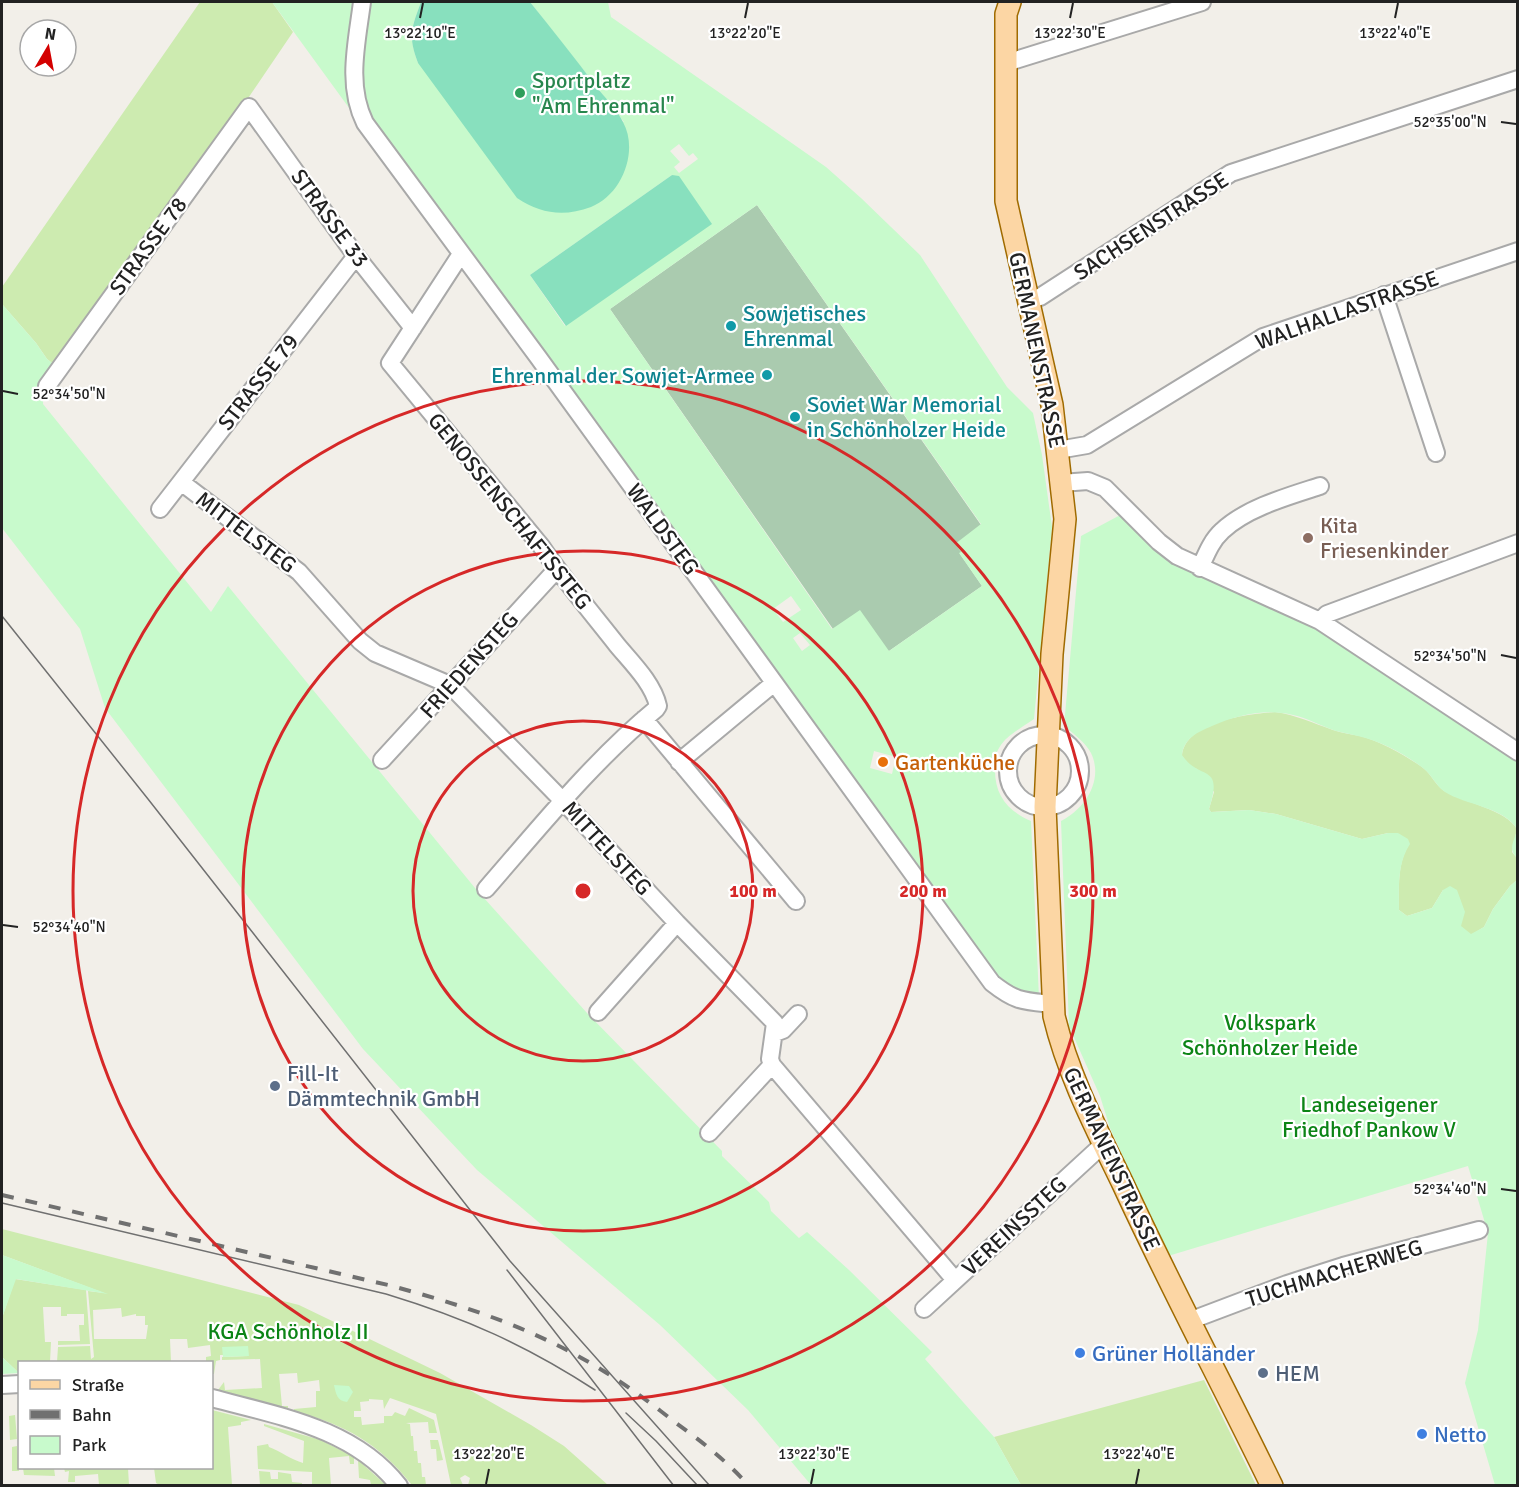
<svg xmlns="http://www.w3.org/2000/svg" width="1519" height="1487" viewBox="0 0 1519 1487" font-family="Signika,sans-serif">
  <rect width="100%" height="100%" fill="#f2efe9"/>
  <path fill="#cdebb0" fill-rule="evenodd" d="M200,2H272L293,32L217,144L56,366L47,359L36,343L2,304V287Z
    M1275,712C1296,715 1313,723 1333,730C1342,733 1351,734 1360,736C1382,742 1403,754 1422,767C1433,775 1436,788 1448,793C1467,803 1506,810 1517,829L1512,852L1517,858V880L1510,886L1493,909L1484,927L1471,935L1460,926L1443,890L1432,908L1407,916L1399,910C1399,887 1397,864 1409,844L1388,833L1362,839L1276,814L1249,810L1211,812L1209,809L1214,792L1197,769L1190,766L1182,756C1185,721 1248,714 1275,712Z
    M2,1229L299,1305L440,1373L531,1425L564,1446L608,1485H468L470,1478L465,1475L460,1478L463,1485H451L436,1414L390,1398L384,1409L383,1400L369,1399V1401L360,1402L361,1411H354V1417H361L362,1425L384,1423V1416H392L395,1412L405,1416L409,1408L434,1420L437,1433H429L428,1422L406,1423L410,1424L411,1436H413L414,1451H417L418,1463H421L422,1477H425L426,1485H412C378,1443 346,1425 294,1411V1409L316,1407V1391H320L319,1380L298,1383L297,1373L279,1374L282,1406H288V1409L218,1390L224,1382L225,1390L262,1388L260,1359L222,1360V1357L248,1356L223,1347V1355H220V1360L216,1361L214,1374H212V1362H206V1357L211,1356L210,1345L188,1348L187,1339H170L171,1362H57L58,1347L90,1346L91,1359L94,1357L88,1291L104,1293L2,1255ZM121,1308L122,1317L136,1314V1316H145V1325H148L146,1339H94L93,1310Z
    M15,1279L86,1290L90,1344L58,1345V1341H80L79,1325H84V1314H67V1316H61V1307H43L45,1342H51L50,1362H20L19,1373L2,1357V1318Z
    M1204,1380L1256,1485H1021L994,1437Z
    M212,1410L251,1420L241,1422V1425L228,1427L232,1485L161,1486L156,1483L154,1468H212Z
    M15,1415L17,1439L10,1440L9,1416Z
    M264,1424L321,1440L354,1457V1464H350L349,1456L329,1458L331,1485H312V1472L258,1469L257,1446L268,1444L269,1447C280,1451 292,1460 303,1463L304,1441L264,1426Z
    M430,1440H438L443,1460L437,1461L436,1449H431Z
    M17,1446L19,1471H12V1447Z
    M358,1460L386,1485H371L370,1480L359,1478Z
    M23,1468H54L55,1476L24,1475Z
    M61,1468H128L129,1485H99L98,1474L75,1476V1482H68L69,1471L65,1472L64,1468Z
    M259,1471L270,1472L271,1479H278V1472L291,1474L292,1482L302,1483V1485H260Z"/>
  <path fill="#aacbaf" d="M757,205L981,525L960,554L982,586L889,651L833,629L610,309Z"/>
  <path fill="#c8facc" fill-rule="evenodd" d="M272,2H421C411,29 408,35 418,63L624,122L530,2H608L611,17L826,167L861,198L920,255L1007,387L1033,413L1042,455L1052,527L1034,719C1008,737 999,738 991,770H995C995,796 1008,811 1031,821L1039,998L1021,996L992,976L368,134ZM679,144L689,156L693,153L698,159L679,173L674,167L680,162L670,151ZM672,175L711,224L565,326L530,275ZM757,205L981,524L955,544L961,552L959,553L982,586L889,651L860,610L832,629L610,309ZM791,596L801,610L783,622L773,609ZM800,633L810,645L802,651L793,638ZM874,751L896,757L892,774L870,768Z
    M2,304L36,343L47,359L56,366L44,380L43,404L211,612L228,586L475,888L587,1013L722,1151V1156L769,1202L771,1211L799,1238L807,1232L849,1270L932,1352L925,1359L994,1437L1021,1485H811L748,1410L660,1325L477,1170L363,1049L105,708L80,629L2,528Z
    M1124,513L1163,553L1310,621L1517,761V858C1507,848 1515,841 1517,829C1504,807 1465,805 1445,792C1436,786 1432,775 1423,768C1405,754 1380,741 1358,736C1351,734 1343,733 1336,731C1321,726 1307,718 1293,715C1267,708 1236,715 1212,726C1198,732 1184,738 1182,755C1200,782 1224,762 1209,809L1211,812L1249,810L1276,814L1362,839L1388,833H1398L1408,839L1410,844C1397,864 1399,887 1399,910L1407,916L1432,908L1443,890L1450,886L1457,890L1465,912L1461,926L1471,934L1484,927L1493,909L1510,886L1517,880V1485H1495L1465,1383L1478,1330L1488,1233L1468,1166L1168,1256L1110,1128L1100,1096L1069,1026L1061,821C1085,809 1104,780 1091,753C1085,742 1074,734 1064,726L1081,536Z
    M2,1255L108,1294L16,1279L2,1318Z
    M248,1346L249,1356L223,1357L222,1347Z
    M2,1357L19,1373L2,1374Z
    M334,1385L349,1386L353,1392L347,1402C337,1401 336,1394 334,1385Z"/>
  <path fill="#88e0be" d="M421,2H530C552,29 574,57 595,85C604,97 617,109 623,122C639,151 622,195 591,207C564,217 541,214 517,198L418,63C408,36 411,29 421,2Z
    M672,175L679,176L712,224L566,326L530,275Z"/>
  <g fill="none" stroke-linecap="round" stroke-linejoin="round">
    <defs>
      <path id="minor" d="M362,2C357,42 346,85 365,123L538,357L992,983C1016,1002 1023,1001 1053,1004
        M1006,63L1202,2
        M461,254L390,363L541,546C564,580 591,612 617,645C631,662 653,683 658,706L656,709C593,761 540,827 486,889
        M1384,295L1436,453
        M1028,301L1040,297L1231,173L1518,79
        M47,386L249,107L356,256L413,328
        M1058,450L1087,445L1263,337L1518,251
        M181,482L299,572L360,641L375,653L450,685L563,801L677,923L775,1023L770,1059L772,1065L955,1280
        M1061,483L1088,481L1105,488L1159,542L1177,556L1320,621L1518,752
        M160,509L356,256
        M1200,568C1206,555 1211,541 1222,531C1246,508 1289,496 1320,486
        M1320,621L1327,614L1518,543
        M644,719L796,901
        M1008 771a36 36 0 1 1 72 0a36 36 0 1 1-72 0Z
        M382,760L557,569
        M679,762L774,683
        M598,1012L677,923
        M775,1033L783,1030L798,1014
        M709,1133L772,1065
        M924,1309L1097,1150L1105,1147
        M1189,1321L1287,1284L1343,1266L1479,1230
        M2,1385L20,1384
        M212,1398C278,1416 354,1428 399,1486"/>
      <path id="major" d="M1010,2L1006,14V201L1052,405L1065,519L1052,654L1045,807L1054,1016C1068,1075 1097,1130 1123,1184C1170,1286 1223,1385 1272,1486"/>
    </defs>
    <use href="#minor" stroke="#a9a9a9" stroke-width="20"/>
    <use href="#major" stroke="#a06b00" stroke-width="24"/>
    <use href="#minor" stroke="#fff" stroke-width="16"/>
    <use href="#major" stroke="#fcd6a4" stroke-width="21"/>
    <path stroke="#707070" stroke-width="1.5" d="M2,616L148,799L510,1261L710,1486
      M2,1203L386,1294C465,1318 526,1345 595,1390
      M507,1270L674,1486
      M626,1413L656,1441L698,1486"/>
    <path stroke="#707070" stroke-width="4" stroke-dasharray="12 12" stroke-linecap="butt" d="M2,1195L388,1285C456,1303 524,1325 585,1360C617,1378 647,1400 676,1423C701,1441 728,1462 749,1486"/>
  </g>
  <path fill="none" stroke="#222" stroke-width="2" d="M420,18L423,3M745,18L748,3M1070,18L1073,3M1395,18L1398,3M1501,122L1516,124M3,391L18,394M1501,655L1516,658M3,925L18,927M1501,1189L1516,1191M486,1484L489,1469M811,1484L814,1469M1136,1484L1139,1469"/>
  <g fill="none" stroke="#d62828" stroke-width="3">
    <circle cx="583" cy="891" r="170"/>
    <circle cx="583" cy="891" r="340"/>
    <circle cx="583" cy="891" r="510"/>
  </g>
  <circle fill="#2e9e5b" stroke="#fff" stroke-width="2" cx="520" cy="93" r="6"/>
  <g fill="#0f9aa8" stroke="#fff" stroke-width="2">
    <circle cx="731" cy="326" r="6"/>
    <circle cx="767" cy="375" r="6"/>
    <circle cx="795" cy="417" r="6"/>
  </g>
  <circle fill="#8d6e63" stroke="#fff" stroke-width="2" cx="1308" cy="538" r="6"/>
  <circle fill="#e8710a" stroke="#fff" stroke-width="2" cx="883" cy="762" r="6"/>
  <g fill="#5c6f8a" stroke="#fff" stroke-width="2">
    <circle cx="275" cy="1086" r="6"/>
    <circle cx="1263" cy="1373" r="6"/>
  </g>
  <g fill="#3f7fe0" stroke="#fff" stroke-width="2">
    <circle cx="1080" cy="1353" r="6"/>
    <circle cx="1422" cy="1434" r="6"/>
  </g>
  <g text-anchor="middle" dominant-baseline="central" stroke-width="4.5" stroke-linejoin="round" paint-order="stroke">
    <g font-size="22" fill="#27864d" stroke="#fff" text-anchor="start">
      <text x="532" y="80">Sportplatz<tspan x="532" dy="25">"Am Ehrenmal"</tspan></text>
    </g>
    <g font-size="22" fill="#222" stroke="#fff">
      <text transform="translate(330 218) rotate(54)">STRASSE 33</text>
      <text transform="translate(1151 226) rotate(-33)">SACHSENSTRASSE</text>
      <text transform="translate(148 246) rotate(-54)">STRASSE 78</text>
      <text transform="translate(1347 310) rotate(-20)">WALHALLASTRASSE</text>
      <text transform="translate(1037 350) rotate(78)">GERMANENSTRASSE</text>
      <text transform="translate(258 382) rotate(-52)">STRASSE 79</text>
      <text transform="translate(510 511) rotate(51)">GENOSSENSCHAFTSSTEG</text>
      <text transform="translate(663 529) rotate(54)">WALDSTEG</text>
      <text transform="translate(246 532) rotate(37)">MITTELSTEG</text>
      <text transform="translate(469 665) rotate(-48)">FRIEDENSTEG</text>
      <text transform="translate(607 848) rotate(47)">MITTELSTEG</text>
      <text transform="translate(1112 1159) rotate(65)">GERMANENSTRASSE</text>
      <text transform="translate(1014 1226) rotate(-43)">VEREINSSTEG</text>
      <text transform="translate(1334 1273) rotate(-17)">TUCHMACHERWEG</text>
    </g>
    <g font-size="22" fill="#0d838f" stroke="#fff" text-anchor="start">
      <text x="743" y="313">Sowjetisches<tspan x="743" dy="25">Ehrenmal</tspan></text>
      <text x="755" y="375" text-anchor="end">Ehrenmal der Sowjet-Armee</text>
      <text x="807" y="404">Soviet War Memorial<tspan x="807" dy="25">in Schönholzer Heide</tspan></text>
    </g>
    <g font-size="22" fill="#785e54" stroke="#fff" text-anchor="start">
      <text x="1320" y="525">Kita<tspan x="1320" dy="25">Friesenkinder</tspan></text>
    </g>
    <g font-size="22" fill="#c56008" stroke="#fff" text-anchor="start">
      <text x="895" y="762">Gartenküche</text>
    </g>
    <g font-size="22" fill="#0c8416" stroke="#fff">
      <text x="1270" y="1022">Volkspark<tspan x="1270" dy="25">Schönholzer Heide</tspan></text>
      <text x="1369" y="1104">Landeseigener<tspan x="1369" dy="25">Friedhof Pankow V</tspan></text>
      <text x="288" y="1331">KGA Schönholz II</text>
    </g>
    <g font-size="22" fill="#4e5e75" stroke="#fff" text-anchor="start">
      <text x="287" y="1073">Fill-It<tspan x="287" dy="25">Dämmtechnik GmbH</tspan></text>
      <text x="1275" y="1373">HEM</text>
    </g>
    <g font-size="22" fill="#366cbe" stroke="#fff" text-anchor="start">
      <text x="1092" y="1353">Grüner Holländer</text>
      <text x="1434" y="1434">Netto</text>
    </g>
  </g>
  <g font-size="15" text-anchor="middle" fill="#222" stroke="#fff" stroke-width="4.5" stroke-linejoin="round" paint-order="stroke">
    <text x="420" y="38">13°22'10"E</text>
    <text x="745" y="38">13°22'20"E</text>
    <text x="1070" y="38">13°22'30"E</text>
    <text x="1395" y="38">13°22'40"E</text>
    <text x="1450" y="127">52°35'00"N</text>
    <text x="69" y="399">52°34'50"N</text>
    <text x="1450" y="661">52°34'50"N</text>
    <text x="69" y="932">52°34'40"N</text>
    <text x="1450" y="1194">52°34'40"N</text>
    <text x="489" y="1459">13°22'20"E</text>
    <text x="814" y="1459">13°22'30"E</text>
    <text x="1139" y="1459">13°22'40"E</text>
  </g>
  <circle cx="583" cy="891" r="9" fill="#d62828" stroke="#fff" stroke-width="3"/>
  <g font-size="18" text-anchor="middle" font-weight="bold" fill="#d62828" stroke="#fff" stroke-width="4.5" stroke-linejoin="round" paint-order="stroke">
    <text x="753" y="897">100 m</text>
    <text x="923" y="897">200 m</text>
    <text x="1093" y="897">300 m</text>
  </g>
  <rect width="1519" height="1487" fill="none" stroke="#222222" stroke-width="6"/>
  <rect x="18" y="1361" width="195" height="108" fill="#ffffff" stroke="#a7a7a7" stroke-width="1.5"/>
  <rect x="30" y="1380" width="30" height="9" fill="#fcd6a4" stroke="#a7a7a7" stroke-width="1.5"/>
  <text x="72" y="1391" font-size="18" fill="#222222">Straße</text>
  <rect x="30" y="1410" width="30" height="9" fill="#707070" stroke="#a7a7a7" stroke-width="1.5"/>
  <text x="72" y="1421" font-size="18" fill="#222222">Bahn</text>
  <rect x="30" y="1436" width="30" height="18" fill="#c8facc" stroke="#a7a7a7" stroke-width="1.5"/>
  <text x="72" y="1451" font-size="18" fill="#222222">Park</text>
  <g transform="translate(48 48) rotate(10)"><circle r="28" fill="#ffffff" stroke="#a7a7a7" stroke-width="1.5"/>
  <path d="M0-4.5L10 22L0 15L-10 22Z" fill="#d40000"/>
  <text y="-9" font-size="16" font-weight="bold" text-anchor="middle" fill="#222222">N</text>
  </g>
</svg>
